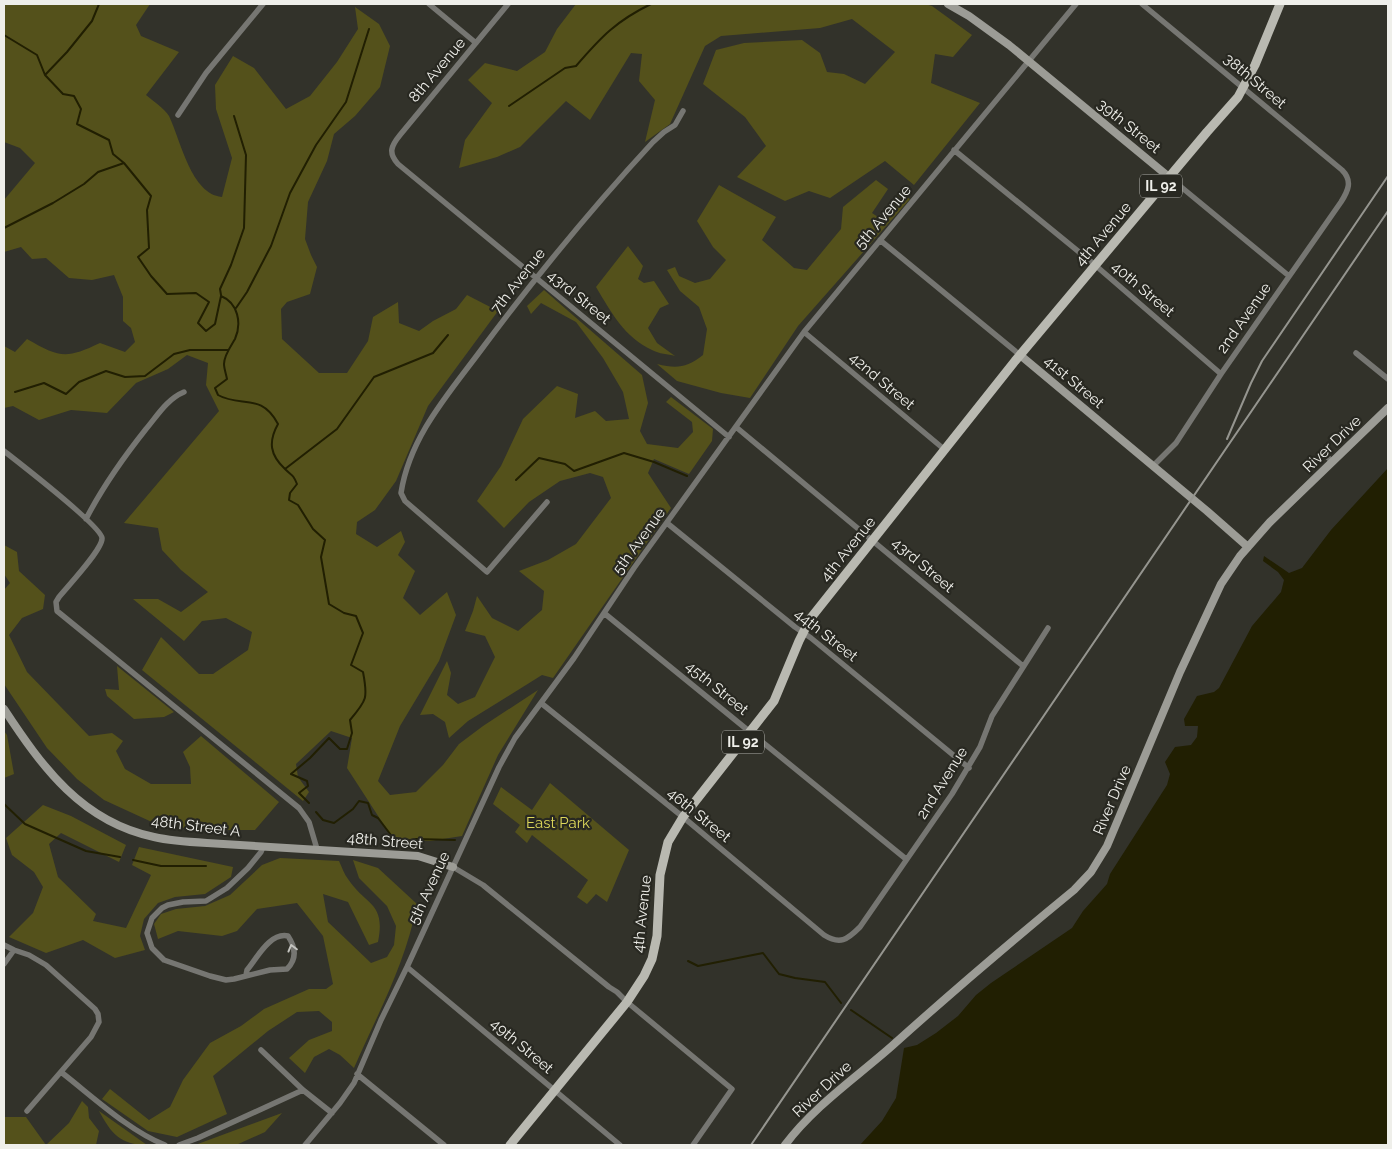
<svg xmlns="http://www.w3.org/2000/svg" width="1392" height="1149" viewBox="0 0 1392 1149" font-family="Raleway,sans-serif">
  <rect width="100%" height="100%" fill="#32322a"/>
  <path fill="#54511b" d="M4,4H150L136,25L141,36L179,52L146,95C153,101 164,108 169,116C181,141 191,194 222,197L232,158L216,109L215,85L233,56L254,68L286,109L310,96L337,62L358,29L355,7L379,24L390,46L380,87L355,116L334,134L327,161L308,202L305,239L311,255L317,267L310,294L287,302L281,309L282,339L319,373H347L368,341L373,317L398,302L399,323L419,331L433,321L456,309L467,295L498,311L428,406L396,481L375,510L357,522L356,534L377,547L401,531L405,542L398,555L415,571L403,598L420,615L447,592L456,615L439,661L400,726L378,781L390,795L416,792L443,765L459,744L483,726L538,690L498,755L462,836L430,841L393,839L347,768L352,738L331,731L296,764L298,777L309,792L303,801L142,670L161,637L199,674H213L248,650L252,632L226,618L202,621L184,641L133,599H158L181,612L208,592L181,570L162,550L158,528L124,523L219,411L206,385L208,363L187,355L168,369L136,383L107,413L71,410L39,420L13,406L4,408V346L15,352L27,339C60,358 66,359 100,343L125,352L135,342L131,328L123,321V297L114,275L92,280L69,278L46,258L32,259L21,247L4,252V200L35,163L20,148L4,142Z
    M576,4H925L932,6L972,35L953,57L935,54L931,83L980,103L914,185L885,161L830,198L809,191L785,201L737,177L766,146L745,117L703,84L716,50L744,43L802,40L820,53L827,72L844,74L865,84L895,52L852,19L820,28L721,36L705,46L670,124L645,142L655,100L639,81L642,54L631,53L590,120L566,101L520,147L497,157L459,168L465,140L492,103L468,80L485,63L517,71L545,52L557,29Z
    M876,180L888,189L872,213L881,219L899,193L910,199L798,326L750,398L721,393L677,381L657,364C677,369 686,368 703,355L707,329L699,307L680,291L667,270L675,267L679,276L695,283L710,279L726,260L713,247L697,221L719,185L776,217L762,240L794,268L807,270L841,229L843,207Z
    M628,246L643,266L638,279L644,283L654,281L669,304L660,308L648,328L657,343L675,356C668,354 659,354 652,350C625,338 611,312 596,287Z
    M544,290L642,375L648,403L640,431L647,444L678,448L693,432L692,422L666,402L671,397L713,429L712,441L689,474L654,459L648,473L671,508L553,678L542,675L468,721L449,738L445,722L433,714L420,715L447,661L451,673L447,695L458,704L475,697L495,657L485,636L465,631L473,611L477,596L492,618L518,631L542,610L544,591L519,571L548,560L576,544L611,498L603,477L590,473L560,481L529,502L504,528L477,501L501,466L523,419L557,386L578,394L575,418L595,411L606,421L629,419L623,392L603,358L576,322L541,303L531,314L527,306Z
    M4,545L17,552L19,571L45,595L43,609L22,618L9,635L27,672L89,736L112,733L123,741L116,751L125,769L151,784H191L190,767L183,752L201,736L279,802L255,830H197L154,823L104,800L77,779L47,748L4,684V590L10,583L4,574Z
    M117,666L174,712L164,717L134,719L107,696L105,689L119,690Z
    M4,731L7,735L14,774L4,778Z
    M550,783L629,850L607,902L596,894L587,904L577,897L588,880L532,835L527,843L515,832L520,825L493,804L501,787L532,810Z
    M43,805L71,816L126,845L119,862L61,833L49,844L58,877L96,914L93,921L126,928L151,875L132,865L139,847L233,867L231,877L205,894L175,897L158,903L144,919L140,936L145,950L115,958L83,940L46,953L9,937L33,913L43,887L34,872L12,855L6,838Z
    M280,858L339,861C342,867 344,874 348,879C366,906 386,902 378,942L369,945L348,902L323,894L328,922L371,963L387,957L394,945L396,926L387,906L359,878L353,860L378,868L417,904C406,963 378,1013 354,1068L340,1055L329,1049L314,1057L305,1073L289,1058L309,1040L332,1031V1022L319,1011L297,1012L268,1031L213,1076L227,1114L177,1137L148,1131L102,1099L110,1089L149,1120L170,1107L183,1080L210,1043L241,1026L264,1009L309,989H326L333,984L323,936L297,903L257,909L237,931L222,936L178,931L158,939L154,924L161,914L176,909L205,906L230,895L262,865Z
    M82,1101L88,1107L89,1118L99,1131L96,1145H4V1117H26L46,1145L69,1123Z
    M99,1111L147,1145C120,1145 111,1133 99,1111Z
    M282,1113L265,1132L236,1145H195Z"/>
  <path fill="#211f02" d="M1388,468V1145H860L882,1121L896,1098L904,1048L917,1045L936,1033L958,1016L976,995L991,983L1072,928L1083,911L1107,884L1110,874L1167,785L1170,774L1165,762L1175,747L1191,745L1197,737L1198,726H1185L1184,719L1197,696L1214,692L1219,688L1252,626L1281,592L1284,580L1278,572L1263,561L1264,556L1289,573L1302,568L1331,530Z"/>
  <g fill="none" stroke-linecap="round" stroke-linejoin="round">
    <path stroke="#211f02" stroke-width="2" d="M4,35L37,55L45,75L63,94L74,96L81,109L77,124L109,140L113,154L124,163L151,196L147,210L149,248L138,257L151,276L167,294L196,293L209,302L198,323L206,331L215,324L221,296C238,303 242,323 235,339C231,346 224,355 224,364C224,368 226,374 227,379L215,388L218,395C241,408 261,392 278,424C268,442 270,455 285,469C292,476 293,474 297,484L290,493L289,500L298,505L313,529L325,540L321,557L329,604L344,613L356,616L363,633L351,665L363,672C368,698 367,700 350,720L352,733L347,749H340L329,738L310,758L291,774L307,781L308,786L299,793L309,803
      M45,75L67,52L92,21L99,4
      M509,106L565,68L576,66C601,37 616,21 651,4
      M4,228L53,203L84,184L98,172L124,163
      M221,295L220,289L231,265L244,228L246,155L234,116
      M236,308L247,292L271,246L290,193L316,145L346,102L369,29
      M15,392L44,383L66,394L79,382L106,371L125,377L145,376L174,354L190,350H228
      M285,469L337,429L374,377L433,353L448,335
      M516,480L539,458L565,464L574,471L624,453L654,462L687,476
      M4,804L25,824L86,851L120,857
      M316,812L323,820L334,823L353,809L359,801L368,803L372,815L378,818L397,843L416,839L455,840
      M133,860L161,866H206
      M688,961L698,966L763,953L779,974L795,978L825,982L841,1003
      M851,1010L892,1038"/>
    <path stroke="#767672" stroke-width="5.5" d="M429,4L476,43
      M508,4L400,135C391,146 388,153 398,164L729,437
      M1142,4L1342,170C1353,181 1348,191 1341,202L1221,374L1176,443L1153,466
      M178,115L206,73L263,4
      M954,150L1095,265L1221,374
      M1169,177L1289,276
      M880,240L1020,355
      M804,332L945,450
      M1356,353L1388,379
      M736,427L1023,666
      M4,451C18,462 101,526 102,538C103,549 67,587 59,597L56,602L57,611L299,808L309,822L317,849
      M1325,455L1333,462
      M547,502L487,572L405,501L401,493C410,435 451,391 484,346C537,275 593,207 653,142L664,132L675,125L683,111
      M86,519C103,486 123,458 146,429C157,416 167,399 184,392
      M667,523L795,627L811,638L969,768
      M604,613L906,859
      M541,703L683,817L824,935C840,945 847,940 860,927L952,794L980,747L992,716L1048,628
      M453,867L483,885L609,987L617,992L627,1002L732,1089L693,1145
      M4,945L14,950L29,955L46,965L95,1009L98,1014L99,1022L91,1037L27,1111
      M4,964L14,950
      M407,967L620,1145
      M246,975L247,970C257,958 270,932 288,936C296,948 297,959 287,969L270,970L234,979L226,980L210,976L164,960L152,948L147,933L152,918L162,908L168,905L183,902L206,901L227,888L248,868L261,852L263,847
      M261,1050L303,1090L332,1113
      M61,1072C92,1096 129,1131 165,1145
      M357,1074L444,1145
      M179,1145L198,1138L303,1090
      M305,1145L340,1103L354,1083L381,1020L407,967L499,767L515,738L574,658L634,568L804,332L1076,4"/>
    <path stroke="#9c9c96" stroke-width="8" d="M948,4L969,16L1009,45L1169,177
      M1020,355L1207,511L1248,547
      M4,709C42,767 82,822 154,837C171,841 189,842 207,843L418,856L453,867
      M785,1145C814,1106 857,1077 893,1045C952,992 1013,940 1074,890L1091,872L1107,846L1180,672L1221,584L1240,556L1270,522L1388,408"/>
    <path stroke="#b9b9b1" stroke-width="9" d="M510,1145L627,1002L644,976L652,959L657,936L660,875L668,842L683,817L774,701L799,641L810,619L1015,361L1207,132L1238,97L1255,65L1280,4"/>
    <path stroke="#95958f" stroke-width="2" d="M1227,439L1251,383L1262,361L1388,176
      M751,1145L1388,211"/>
  </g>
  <defs><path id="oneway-chevron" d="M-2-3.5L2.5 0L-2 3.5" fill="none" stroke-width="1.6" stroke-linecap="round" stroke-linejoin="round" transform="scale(1.25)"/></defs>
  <use stroke="#c5c5c0" href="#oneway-chevron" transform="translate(292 948) rotate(-105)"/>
  <g text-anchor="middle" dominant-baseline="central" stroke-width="4.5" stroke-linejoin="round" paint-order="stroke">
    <g fill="#282821" stroke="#b3b3ae" stroke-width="1">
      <rect x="1140" y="174.5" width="42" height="23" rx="4"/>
      <rect x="722" y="730.5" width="42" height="23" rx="4"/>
    </g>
    <g font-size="14" font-weight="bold" fill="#efefea">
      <text x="1161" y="186">IL 92</text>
      <text x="743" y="742">IL 92</text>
    </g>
    <g font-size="15" fill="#efefea" stroke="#282821">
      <text transform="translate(437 70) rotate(-50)">8th Avenue</text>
      <text transform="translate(1255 81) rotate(40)">38th Street</text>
      <text transform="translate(1129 126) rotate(39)">39th Street</text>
      <text transform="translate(883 217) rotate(-50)">5th Avenue</text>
      <text transform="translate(1103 234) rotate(-50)">4th Avenue</text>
      <text transform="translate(518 281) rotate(-52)">7th Avenue</text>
      <text transform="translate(1143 289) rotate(40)">40th Street</text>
      <text transform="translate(579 297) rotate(39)">43rd Street</text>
      <text transform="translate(1244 318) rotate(-55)">2nd Avenue</text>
      <text transform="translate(882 381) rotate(40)">42nd Street</text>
      <text transform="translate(1074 382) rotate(40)">41st Street</text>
      <text transform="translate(1332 444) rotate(-44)">River Drive</text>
      <text transform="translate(639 541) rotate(-54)">5th Avenue</text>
      <text transform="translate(848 549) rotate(-51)">4th Avenue</text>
      <text transform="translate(923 565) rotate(40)">43rd Street</text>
      <text transform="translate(826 635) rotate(38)">44th Street</text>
      <text transform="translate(717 688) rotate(39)">45th Street</text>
      <text transform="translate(942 783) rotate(-58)">2nd Avenue</text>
      <text transform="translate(1112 800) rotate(-67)">River Drive</text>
      <text transform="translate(699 815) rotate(39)">46th Street</text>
      <text transform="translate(196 826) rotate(7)">48th Street A</text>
      <text transform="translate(385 841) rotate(5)">48th Street</text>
      <text transform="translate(429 888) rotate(-65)">5th Avenue</text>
      <text transform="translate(642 914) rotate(-84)">4th Avenue</text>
      <text transform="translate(522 1046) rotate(40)">49th Street</text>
      <text transform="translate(822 1089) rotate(-43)">River Drive</text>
    </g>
    <g font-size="15" fill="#ddd75a" stroke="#282821">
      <text x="558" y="823">East Park</text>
    </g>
  </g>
  <rect width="1392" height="1149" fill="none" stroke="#efefea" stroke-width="10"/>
</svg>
